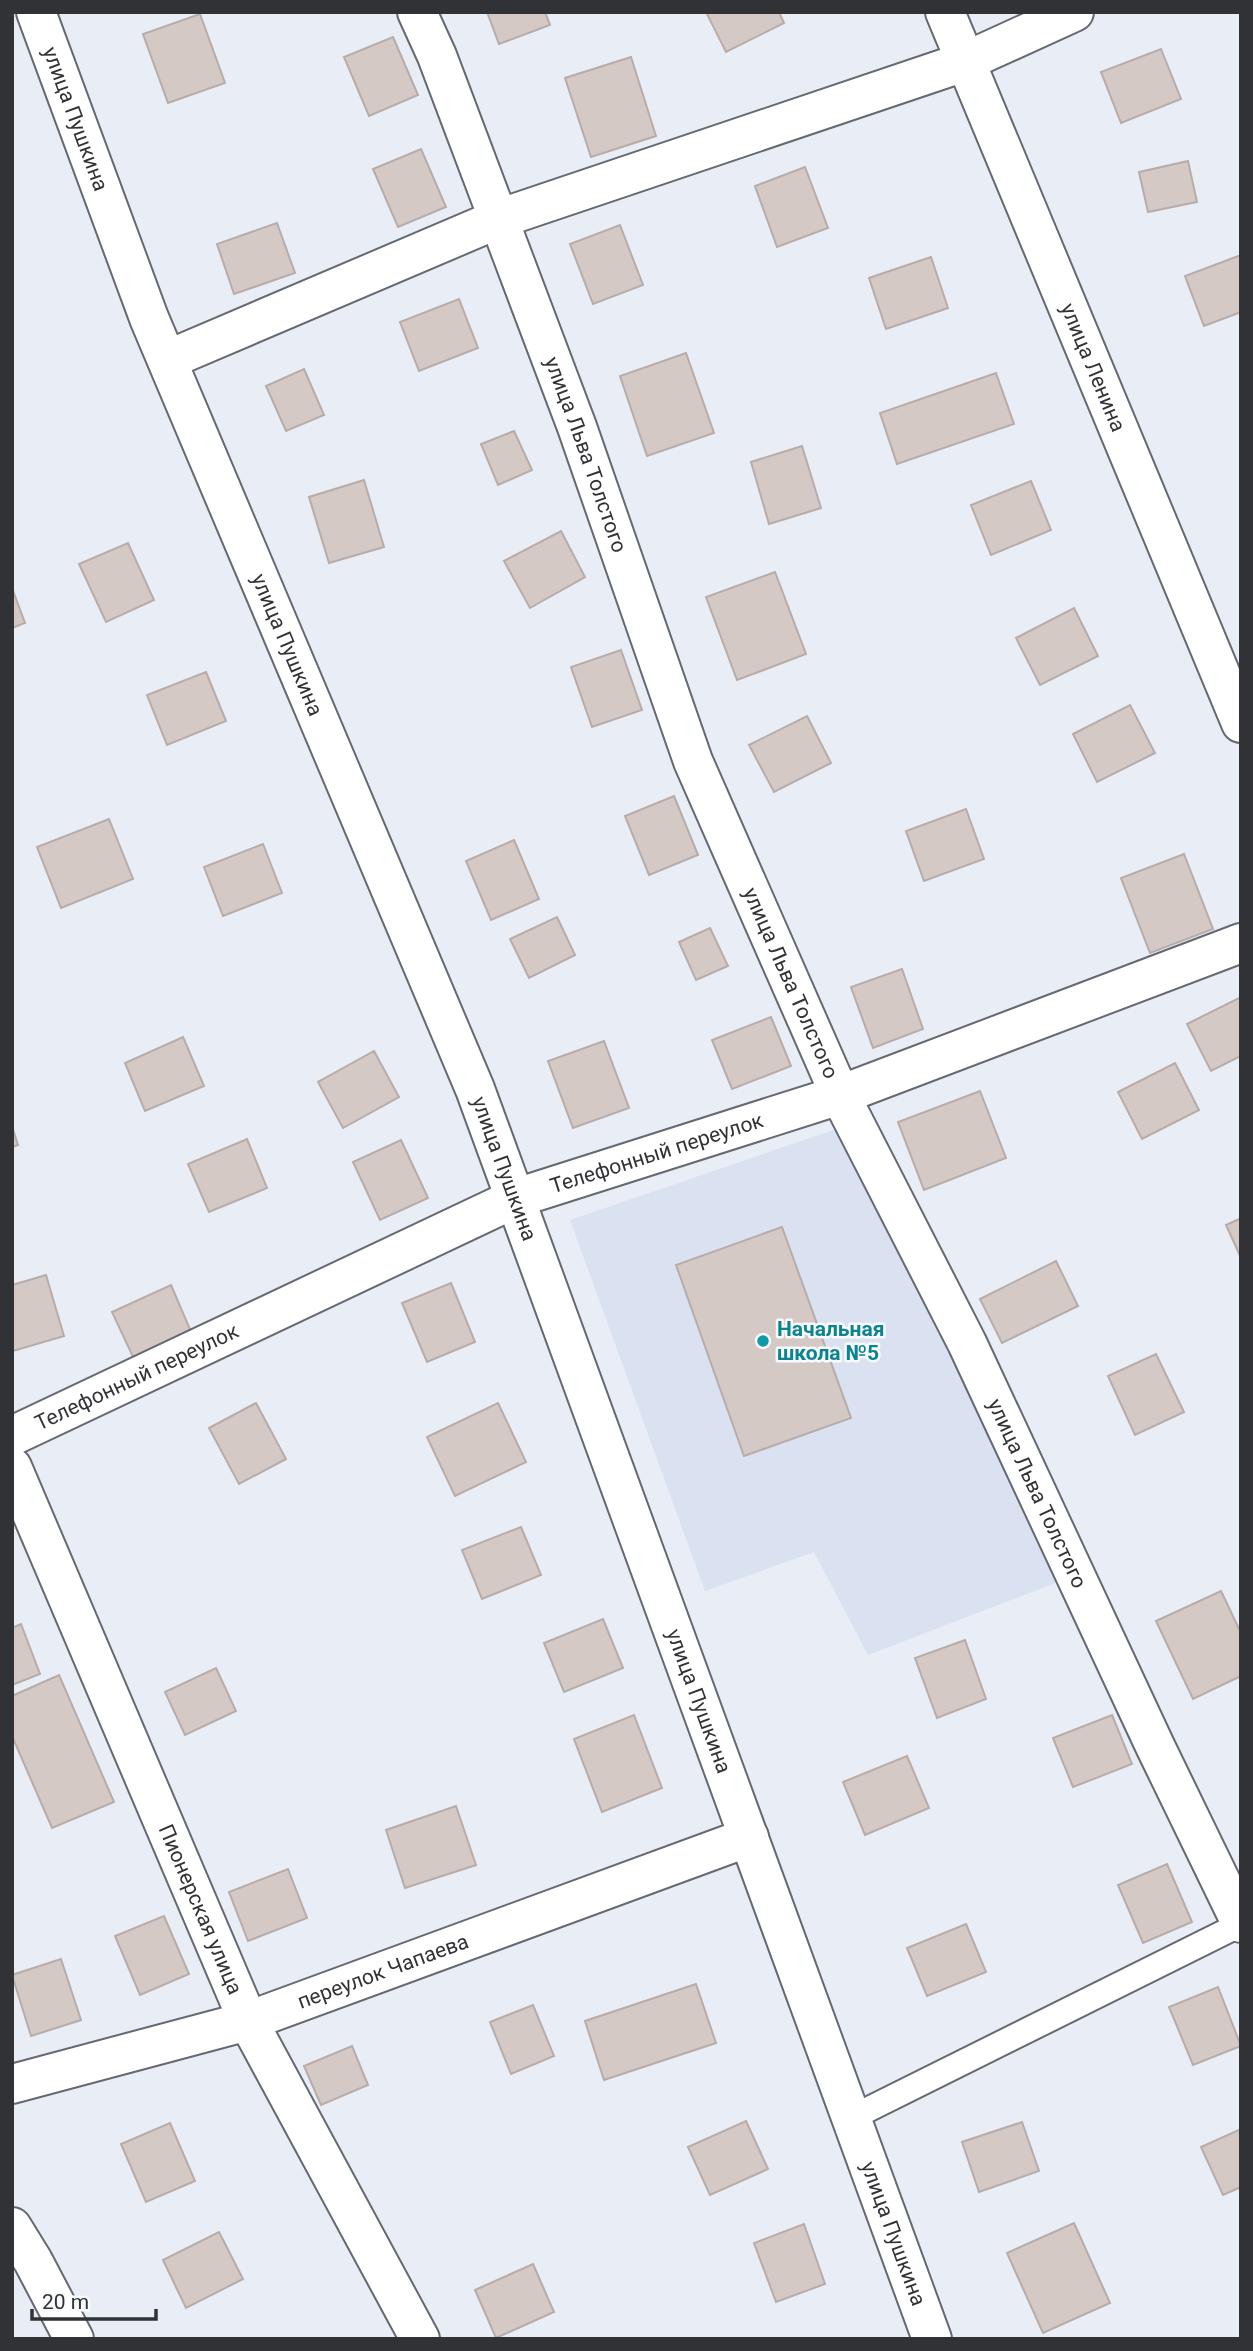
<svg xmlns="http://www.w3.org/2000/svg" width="1253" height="2351" viewBox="0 0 1253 2351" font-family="Roboto,sans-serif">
  <rect width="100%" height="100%" fill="#e8edf6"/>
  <path fill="#dae2f2" d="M842,1127L1058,1582L868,1655L814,1552L705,1591L570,1220Z"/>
  <path fill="#d5c9c5" stroke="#b7aca8" stroke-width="2" d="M487,12H545L550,25L499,44Z
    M706,12H779L784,23L726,52Z
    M200,14L225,83L168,103L143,34Z
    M393,37L418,95L369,116L344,57Z
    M1161,49L1181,99L1121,123L1101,72Z
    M631,57L656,136L591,157L565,78Z
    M421,149L446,207L398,227L373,169Z
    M1188,161L1197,202L1148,212L1139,172Z
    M805,167L828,228L777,247L755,186Z
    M277,223L295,273L234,294L217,244Z
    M620,225L643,285L593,304L570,244Z
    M1241,255V312L1204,326L1185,276Z
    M931,257L948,308L886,329L869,278Z
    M459,299L478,348L419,371L400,322Z
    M686,353L714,433L647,456L620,376Z
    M304,369L324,415L286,431L266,386Z
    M996,373L1014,424L897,464L880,413Z
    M514,431L532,470L498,485L481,444Z
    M802,446L821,508L769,524L751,462Z
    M364,480L384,547L329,563L309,497Z
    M1031,481L1051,530L991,555L971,505Z
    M561,531L585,577L530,608L504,561Z
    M128,543L154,600L106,622L79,564Z
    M775,572L806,654L737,680L706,597Z
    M12,588L25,623L12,628Z
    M1074,608L1098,656L1040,685L1016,638Z
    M621,650L642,710L592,727L571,667Z
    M206,672L226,721L167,745L147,695Z
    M1130,705L1155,753L1097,782L1073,734Z
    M807,716L831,763L774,792L749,745Z
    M674,796L698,855L649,875L625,816Z
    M966,809L984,859L924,881L906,831Z
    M109,819L133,879L61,908L37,847Z
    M514,840L539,899L491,920L466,861Z
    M263,844L282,893L223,916L204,867Z
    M1184,854L1213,929L1150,953L1121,878Z
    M557,917L575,955L529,978L510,939Z
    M710,928L728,966L696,980L679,942Z
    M902,969L923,1029L873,1048L851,987Z
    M1241,997V1056L1211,1071L1187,1024Z
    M771,1017L791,1066L732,1089L712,1040Z
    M183,1037L204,1086L145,1111L125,1063Z
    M604,1041L629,1108L573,1128L548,1061Z
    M374,1051L399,1097L343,1128L318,1082Z
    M1175,1063L1199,1110L1142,1139L1118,1092Z
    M980,1091L1006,1158L924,1190L898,1122Z
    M12,1126L18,1145L12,1147Z
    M247,1139L267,1188L209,1212L188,1164Z
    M401,1140L428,1198L380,1220L353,1162Z
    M1241,1218V1258L1226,1225Z
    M782,1227L851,1418L744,1456L676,1265Z
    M1056,1261L1078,1306L1002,1343L980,1299Z
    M46,1275L64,1336L13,1351L12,1285Z
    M451,1283L475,1342L427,1362L402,1303Z
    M171,1285L192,1334L134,1359L112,1312Z
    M1156,1354L1184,1412L1135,1435L1108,1376Z
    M256,1403L286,1459L239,1484L209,1428Z
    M498,1403L526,1462L455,1496L427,1437Z
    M521,1527L541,1575L482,1599L462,1550Z
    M1221,1591L1241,1633V1676L1193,1699L1156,1621Z
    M603,1619L623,1668L564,1692L544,1643Z
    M21,1624L40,1674L12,1685V1628Z
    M965,1640L986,1699L937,1718L915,1658Z
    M216,1668L236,1711L185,1735L165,1692Z
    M59,1675L114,1802L52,1828L12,1736V1696Z
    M634,1715L662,1788L602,1812L574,1739Z
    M1112,1715L1132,1764L1073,1787L1053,1738Z
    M907,1756L929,1808L865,1835L843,1782Z
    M456,1806L476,1865L405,1888L386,1830Z
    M1167,1864L1192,1922L1143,1943L1118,1885Z
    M288,1869L307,1918L248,1941L229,1892Z
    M164,1916L189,1974L140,1995L115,1936Z
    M966,1924L986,1972L927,1996L907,1948Z
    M61,1959L81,2020L31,2036L12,1975Z
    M696,1984L716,2043L604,2080L585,2021Z
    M1218,1987L1241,2046L1193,2065L1169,2007Z
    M533,2005L554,2056L511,2074L490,2022Z
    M352,2046L368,2085L321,2105L304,2066Z
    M746,2121L768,2169L710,2195L688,2147Z
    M1022,2122L1039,2171L979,2192L962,2142Z
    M170,2123L195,2181L146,2202L121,2144Z
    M1241,2129V2187L1223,2195L1201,2147Z
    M1074,2223L1110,2303L1043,2333L1007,2253Z
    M804,2224L825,2284L776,2302L754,2243Z
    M219,2232L243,2279L186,2308L163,2260Z
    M533,2264L554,2312L496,2338L475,2290Z"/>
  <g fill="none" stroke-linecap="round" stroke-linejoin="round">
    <defs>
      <path id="service" d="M851,2118L1241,1924"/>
      <g id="minor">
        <path id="s1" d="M36,12L149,318L475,1089L932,2339"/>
        <path id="s2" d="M417,12L437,56L577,427L693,761L840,1095L967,1343L1155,1746L1241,1923"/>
        <path d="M167,360L498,219L964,62L1074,12"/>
        <path id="s3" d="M12,1436L516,1198L840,1095L1241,943"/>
        <path id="s4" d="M12,1467L248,2021L420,2339"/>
        <path id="s5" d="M12,2084L248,2021L749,1837"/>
        <path d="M12,2227L33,2261L74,2339"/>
      </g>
      <g id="tertiary">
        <path id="s6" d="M945,12L1241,723"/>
      </g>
    </defs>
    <use href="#service" stroke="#656971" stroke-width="28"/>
    <use href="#minor" stroke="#656971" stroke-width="42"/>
    <use href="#tertiary" stroke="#656971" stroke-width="42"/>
    <use href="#service" stroke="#fff" stroke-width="24"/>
    <use href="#minor" stroke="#fff" stroke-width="38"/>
    <use href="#tertiary" stroke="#fff" stroke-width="38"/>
  </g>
  <circle fill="#0f9aa8" stroke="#f8fafe" stroke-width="2.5" cx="763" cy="1341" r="7"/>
  <g text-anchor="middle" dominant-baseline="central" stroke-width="5" stroke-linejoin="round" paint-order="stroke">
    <g font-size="21" fill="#303235" stroke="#f8fafe">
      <text stroke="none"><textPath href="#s1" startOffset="114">улица Пушкина</textPath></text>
      <text stroke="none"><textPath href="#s6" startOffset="385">улица Ленина</textPath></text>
      <text stroke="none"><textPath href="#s2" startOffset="474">улица Льва Толстого</textPath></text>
      <text stroke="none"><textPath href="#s1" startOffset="681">улица Пушкина</textPath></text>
      <text stroke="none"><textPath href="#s2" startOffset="1041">улица Льва Толстого</textPath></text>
      <text stroke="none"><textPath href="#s3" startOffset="705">Телефонный переулок</textPath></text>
      <text stroke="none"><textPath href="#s1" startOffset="1248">улица Пушкина</textPath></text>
      <text stroke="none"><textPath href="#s3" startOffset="138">Телефонный переулок</textPath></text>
      <text stroke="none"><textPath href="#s2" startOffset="1608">улица Льва Толстого</textPath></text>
      <text stroke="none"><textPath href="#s1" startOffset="1815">улица Пушкина</textPath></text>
      <text stroke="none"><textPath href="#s4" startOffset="481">Пионерская улица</textPath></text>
      <text stroke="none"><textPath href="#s5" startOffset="388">переулок Чапаева</textPath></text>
      <text stroke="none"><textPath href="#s1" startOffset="2382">улица Пушкина</textPath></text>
    </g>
    <g font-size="21" font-weight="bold" fill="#0d838f" stroke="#f8fafe" text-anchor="start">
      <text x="777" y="1329">Начальная<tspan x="777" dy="24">школа №5</tspan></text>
    </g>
  </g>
  <rect width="1253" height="2351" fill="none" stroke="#303235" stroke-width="28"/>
  <path d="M32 2309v10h124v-10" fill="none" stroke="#303235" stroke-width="3.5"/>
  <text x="42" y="2309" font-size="21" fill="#303235" stroke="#f8fafe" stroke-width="5" paint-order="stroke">20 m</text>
</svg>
